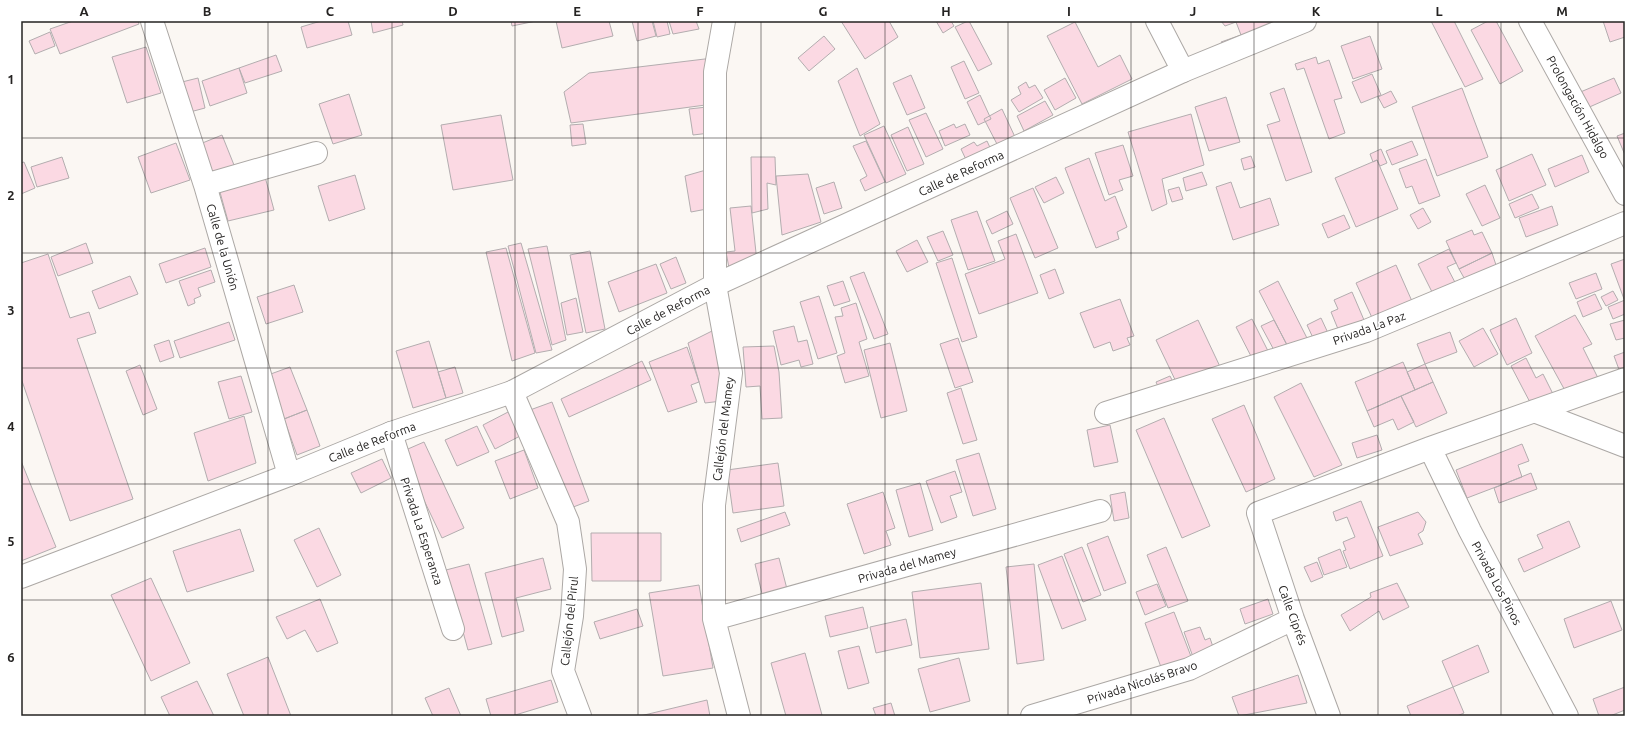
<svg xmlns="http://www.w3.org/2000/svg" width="1646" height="737" viewBox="0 0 1646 737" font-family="Ubuntu,sans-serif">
  <rect width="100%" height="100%" fill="#fbf7f3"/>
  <path fill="#fbd9e3" stroke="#b3adaf" d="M73,21H138L139,24L60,54L50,29Z
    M321,21H348L352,35L307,48L301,27Z
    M371,21H402L403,25L373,33Z
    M511,21H536L512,26Z
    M556,21H609L613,36L562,48Z
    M632,21H652L656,36L637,41Z
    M653,21H667L670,34L657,37Z
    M669,21H696L699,29L673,34Z
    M841,21H889L898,37L865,59Z
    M936,21H951L954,26L943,33Z
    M968,21H969L992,64L978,71L955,27Z
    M1221,21H1277L1228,51L1221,42L1241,35L1236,22L1225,26Z
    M1431,21H1454L1483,79L1465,87Z
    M1488,21H1496L1523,71L1500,84L1471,30Z
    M1603,21H1625V37L1610,42Z
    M1075,22L1098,67L1120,55L1132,79L1082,104L1047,36Z
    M50,32L55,46L35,54L29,41Z
    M824,36L835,49L809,71L798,58Z
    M1370,36L1382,69L1353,79L1341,46Z
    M146,47L161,93L127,103L112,57Z
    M276,55L282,71L245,83L239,68Z
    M1316,57L1318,64L1329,60L1342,98L1334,100L1345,133L1329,139L1304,68L1297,70L1295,64Z
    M713,58V104L571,123L564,92L589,73Z
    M964,61L979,93L965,99L951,67Z
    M239,68L247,93L210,106L202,81Z
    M857,68L880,124L860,136L838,81Z
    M1372,74L1381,95L1361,103L1352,82Z
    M911,75L925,108L907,115L893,83Z
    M198,78L205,108L190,112L182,82Z
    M1065,78L1076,98L1055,110L1044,90Z
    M1614,78L1621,93L1585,109L1578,93Z
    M1026,82L1029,88L1035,85L1043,98L1019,112L1011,100L1021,94L1018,87Z
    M1284,88L1312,172L1286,181L1267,125L1280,121L1270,93Z
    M1462,88L1488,157L1437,176L1412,107Z
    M1391,91L1397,102L1384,108L1378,97Z
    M349,94L362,135L333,144L319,104Z
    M980,95L991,119L978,125L967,102Z
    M1226,97L1240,142L1209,151L1195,107Z
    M1045,101L1053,115L1024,131L1017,116Z
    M707,107L710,133L693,135L689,109Z
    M1002,109L1015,137L998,146L984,119Z
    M926,113L943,149L926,157L909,120Z
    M1191,114L1204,165L1162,179L1167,204L1152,211L1128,132Z
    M501,115L513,180L453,190L441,125Z
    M583,124L586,144L572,146L570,125Z
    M954,124L956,128L965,124L970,135L945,146L939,131Z
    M884,126L906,174L886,183L864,135Z
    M908,127L924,164L907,171L891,135Z
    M1625,133V155L1617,136Z
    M222,135L234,165L213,174L200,144Z
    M866,141L885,182L865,191L860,180L867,176L853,146Z
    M987,141L993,154L969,166L961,149L974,142L977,146Z
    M1412,141L1418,155L1392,165L1386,151Z
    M176,143L190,180L151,193L138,157Z
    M1123,145L1133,176L1119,180L1123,190L1109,195L1095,153Z
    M1381,149L1387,163L1380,166L1377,160L1373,162L1370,154Z
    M1532,154L1546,185L1509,201L1496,170Z
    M1582,155L1589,172L1555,187L1548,169Z
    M1251,156L1255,167L1244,170L1241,159Z
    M62,157L69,178L37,187L31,167Z
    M751,157H775L776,185L767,183L768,209L752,213Z
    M1089,158L1105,201L1115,196L1127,227L1117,232L1119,239L1096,248L1065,168Z
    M1426,159L1440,196L1419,204L1412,186L1406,188L1399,169Z
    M1377,160L1398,209L1356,227L1335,178Z
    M24,162L35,188L21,194V163Z
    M706,170L712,208L691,212L685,176Z
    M1202,172L1207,185L1186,191L1183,178Z
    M264,173L274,210L228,221L218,185Z
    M808,174L821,222L782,235L776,176Z
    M355,175L365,209L329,221L318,186Z
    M1056,177L1064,193L1044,203L1035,187Z
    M834,182L842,208L824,214L816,188Z
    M1231,182L1240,208L1270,198L1279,225L1233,240L1216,187Z
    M1485,185L1500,218L1482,226L1466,194Z
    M1179,187L1183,199L1172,202L1168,190Z
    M1033,188L1058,248L1035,258L1010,198Z
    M1532,194L1539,208L1515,218L1509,204Z
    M751,206L757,262L729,268L726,252L735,251L730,208Z
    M1552,206L1558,225L1526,237L1519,218Z
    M1423,208L1431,222L1418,229L1410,215Z
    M977,211L995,261L968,270L951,220Z
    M1007,211L1013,224L992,234L986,221Z
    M1344,215L1350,228L1328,238L1322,224Z
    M1472,230L1474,235L1482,232L1492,253L1459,269L1446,241Z
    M943,231L953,255L938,261L927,237Z
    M1016,234L1038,293L979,314L965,274L1005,259L998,241Z
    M917,240L928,262L907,272L896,251Z
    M86,243L93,263L58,276L51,257Z
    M521,243L552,350L536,353L508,246Z
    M547,246L566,340L552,345L528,249Z
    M205,248L211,267L166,283L159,264Z
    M506,248L535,353L512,361L486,252Z
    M1449,249L1456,263L1447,267L1459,290L1436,300L1418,264Z
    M590,251L605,329L586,333L570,255Z
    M1492,253L1498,271L1467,283L1459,269Z
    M48,254L70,318L89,312L96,333L77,339L133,499L70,521L21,378V263Z
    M676,257L686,283L671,289L660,264Z
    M952,258L977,337L962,342L936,263Z
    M1625,259V299H1624L1611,264Z
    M656,264L667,293L619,312L608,282Z
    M1396,265L1415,308L1374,322L1356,283Z
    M1055,269L1064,293L1049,299L1040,275Z
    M211,270L215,282L198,288L201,296L194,299L195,303L188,306L179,281Z
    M864,272L888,334L874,339L850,277Z
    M1596,273L1602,289L1576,299L1569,283Z
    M130,276L138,294L99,309L92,291Z
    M843,281L850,301L834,306L827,286Z
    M1278,281L1310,344L1287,345L1259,291Z
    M294,285L303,312L266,324L257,297Z
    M1613,291L1618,300L1606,306L1601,297Z
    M1352,292L1367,327L1349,335L1345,326L1338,329L1331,312L1338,309L1334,300Z
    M1595,294L1602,309L1583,317L1577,302Z
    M819,296L837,353L818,359L800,302Z
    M576,298L583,332L567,335L561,303Z
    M1120,299L1134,336L1127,338L1130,345L1113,351L1110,342L1094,348L1080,313Z
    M1625,300V314L1613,319L1608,307Z
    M856,303L867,339L859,342L869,376L845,383L837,356L845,353L835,317L843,316L841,308Z
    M1575,315L1592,344L1583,348L1601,384L1568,396L1535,336Z
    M1321,318L1328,333L1314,340L1307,325Z
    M1516,318L1532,353L1507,365L1490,330Z
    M1252,319L1270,355L1254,362L1236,327Z
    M1198,320L1223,373L1179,388L1156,340Z
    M1274,320L1287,345L1275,352L1261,326Z
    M1625,320V338L1616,340L1610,324Z
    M229,322L235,340L180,358L174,341Z
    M794,326L798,342L807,340L813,364L801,367L799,360L781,365L773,331Z
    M1483,328L1498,354L1474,367L1459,341Z
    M716,329L722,401L705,403L688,343Z
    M1450,332L1457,352L1425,364L1417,344Z
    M958,338L973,382L955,388L940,344Z
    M169,340L174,357L160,362L154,345Z
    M429,341L446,398L413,408L396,351Z
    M890,343L907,411L881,418L864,350Z
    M774,346L779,372L782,418L762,419L760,386L746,387L743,347Z
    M687,347L699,382L691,385L697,402L668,412L649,362Z
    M1625,352V373L1621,375L1614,356Z
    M1526,358L1536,378L1543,374L1555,398L1533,408L1511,366Z
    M642,361L651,380L569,417L561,399Z
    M1403,362L1415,390L1367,411L1355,382Z
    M1425,364L1433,382L1415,390L1407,372Z
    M140,365L157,409L143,415L126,371Z
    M290,367L307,410L284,419L268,375Z
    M455,367L463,393L446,398L438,372Z
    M241,376L252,412L229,419L218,382Z
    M1170,376L1175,386L1161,393L1156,382Z
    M1433,382L1447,413L1416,427L1401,396Z
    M1301,383L1342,465L1314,477L1274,397Z
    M961,388L977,440L963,444L947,393Z
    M1401,396L1414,422L1398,430L1393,419L1374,427L1367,411Z
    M552,402L589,501L568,509L530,410Z
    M1244,405L1275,479L1246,492L1212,419Z
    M307,410L320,446L297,455L284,419Z
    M510,411L522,435L495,449L483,425Z
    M244,416L256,463L208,481L194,433Z
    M1164,418L1210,526L1182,538L1136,430Z
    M1110,425L1118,462L1094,467L1087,430Z
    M477,426L489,452L457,466L445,440Z
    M1377,435L1382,450L1357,458L1352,443Z
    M424,442L464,528L442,538L401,452Z
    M1522,444L1529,461L1518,465L1522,477L1467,498L1456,470Z
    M524,450L538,488L510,499L495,461Z
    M979,453L996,509L973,516L956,460Z
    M382,459L391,478L361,493L351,473Z
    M21,461L56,547L21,561Z
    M778,463L784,506L733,513L727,470Z
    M955,471L962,492L950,496L957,517L941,523L926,481Z
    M1531,473L1537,489L1499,503L1494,488Z
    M920,483L933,530L909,537L896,490Z
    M883,492L895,528L886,531L891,545L864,554L847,504Z
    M1125,492L1129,518L1114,521L1110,495Z
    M1361,501L1383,556L1350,569L1343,551L1346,550L1343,542L1355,537L1347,517L1336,521L1333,512Z
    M785,512L790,525L741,542L737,529Z
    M1418,512L1426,522L1423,531L1418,534L1423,544L1390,556L1378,527Z
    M1569,521L1580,547L1524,572L1518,559L1543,548L1537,535Z
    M319,528L341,575L317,587L294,540Z
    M240,529L254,571L187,592L173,551Z
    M591,533H661V581H592Z
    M1108,536L1126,583L1104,591L1087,544Z
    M1082,547L1101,595L1083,602L1064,554Z
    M1166,547L1188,601L1168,608L1147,555Z
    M1340,549L1347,567L1324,575L1318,558Z
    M1062,556L1086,620L1062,629L1038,565Z
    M543,558L551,589L516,598L524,631L502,637L485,573Z
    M779,558L788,593L763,598L755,564Z
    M1317,562L1323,577L1311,582L1304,567Z
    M469,564L492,644L468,650L446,570Z
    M1034,564L1044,660L1017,664L1006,567Z
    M151,578L190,663L151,681L111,595Z
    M981,583L989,649L920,658L912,592Z
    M1397,583L1409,607L1383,620L1379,611L1350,631L1341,615L1371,597L1370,593Z
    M1157,584L1166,606L1145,615L1136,592Z
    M699,585L713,668L663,676L649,593Z
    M320,599L338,643L317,652L305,630L287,639L276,617Z
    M1268,599L1273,614L1245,624L1240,609Z
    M1611,601L1622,630L1574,648L1564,619Z
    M863,607L868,628L830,637L825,616Z
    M637,609L643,626L600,639L594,622Z
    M1174,612L1192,659L1162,670L1145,623Z
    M906,619L912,645L876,653L870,627Z
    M1200,627L1205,640L1210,638L1214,650L1193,657L1184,632Z
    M1478,645L1489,672L1453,687L1442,661Z
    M859,646L869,683L848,689L838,651Z
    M805,653L822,715L786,716L771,663Z
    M268,657L291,716H244L227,674Z
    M959,658L970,701L930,712L918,669Z
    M1298,675L1307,703L1239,716L1232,697Z
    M551,680L558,702L512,716H491L486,699Z
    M197,681L214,716H170L161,697Z
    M1453,687L1464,713L1457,716H1411L1407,706Z
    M1625,687V710L1610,716H1599L1593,699Z
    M449,688L461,716H433L425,698Z
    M707,700L710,716H640Z
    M891,703L895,716H876L873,708Z"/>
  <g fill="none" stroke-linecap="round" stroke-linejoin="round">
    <defs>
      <path id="minor" d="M152,21L205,185L289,475
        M724,21L715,72V285L731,373L714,505V619L739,716
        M1157,21L1183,71
        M1530,21L1625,194
        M205,185L316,153
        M512,392L568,522L575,569L572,616L563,671L580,716
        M1534,411L1625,446
        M1106,413L1366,331L1625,223
        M391,433L453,629
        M1430,448L1470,531L1567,716
        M714,619L1100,511
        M1032,716L1189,669L1293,619
        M1329,716L1293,619L1258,513L1430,448L1625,379"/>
      <path id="secondary" d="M21,577L289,475L391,433L512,392L715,285L1183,71L1305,21"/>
    </defs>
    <use href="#minor" stroke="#aca8a5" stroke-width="24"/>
    <use href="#secondary" stroke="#aca8a5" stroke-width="24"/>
    <use href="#minor" stroke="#fff" stroke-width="22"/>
    <use href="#secondary" stroke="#fff" stroke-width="22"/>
  </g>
  <path fill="none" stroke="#252322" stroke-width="1" stroke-opacity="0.55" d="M145,21V716M268,21V716M392,21V716M515,21V716M638,21V716M761,21V716M885,21V716M1008,21V716M1131,21V716M1254,21V716M1378,21V716M1501,21V716M21,138H1625M21,253H1625M21,368H1625M21,484H1625M21,600H1625"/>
  <g text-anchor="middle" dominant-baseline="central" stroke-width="3" stroke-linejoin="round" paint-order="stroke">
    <g font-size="12" fill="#252322" stroke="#fff">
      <text transform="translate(1578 107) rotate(61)">Prolongación Hidalgo</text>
      <text transform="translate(961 173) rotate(-25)">Calle de Reforma</text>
      <text transform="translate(223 247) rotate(74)">Calle de la Unión</text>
      <text transform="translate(668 310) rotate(-28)">Calle de Reforma</text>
      <text transform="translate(1369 328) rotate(-20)">Privada La Paz</text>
      <text transform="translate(723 429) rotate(-83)">Callejón del Mamey</text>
      <text transform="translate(372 442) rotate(-21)">Calle de Reforma</text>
      <text transform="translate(422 531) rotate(72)">Privada La Esperanza</text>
      <text transform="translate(907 565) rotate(-16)">Privada del Mamey</text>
      <text transform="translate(1497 583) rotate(62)">Privada Los Pinos</text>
      <text transform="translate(1293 615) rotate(70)">Calle Ciprés</text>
      <text transform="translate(569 621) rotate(-84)">Callejón del Pirul</text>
      <text transform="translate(1142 682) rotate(-18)">Privada Nicolás Bravo</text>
    </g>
  </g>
  <rect width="1646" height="737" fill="none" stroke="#ffffff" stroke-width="44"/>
  <rect x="22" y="22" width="1602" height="693" fill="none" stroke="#252322" stroke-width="1.5"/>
  <g font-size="13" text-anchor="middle" font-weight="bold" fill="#252322">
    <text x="84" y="16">A</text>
    <text x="207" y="16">B</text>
    <text x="330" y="16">C</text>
    <text x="453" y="16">D</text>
    <text x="577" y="16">E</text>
    <text x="700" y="16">F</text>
    <text x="823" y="16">G</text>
    <text x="946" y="16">H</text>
    <text x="1069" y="16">I</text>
    <text x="1193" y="16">J</text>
    <text x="1316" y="16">K</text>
    <text x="1439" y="16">L</text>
    <text x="1562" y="16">M</text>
    <text x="11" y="84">1</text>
    <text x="11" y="200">2</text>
    <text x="11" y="315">3</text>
    <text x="11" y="431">4</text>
    <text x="11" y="546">5</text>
    <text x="11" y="662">6</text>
  </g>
</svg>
